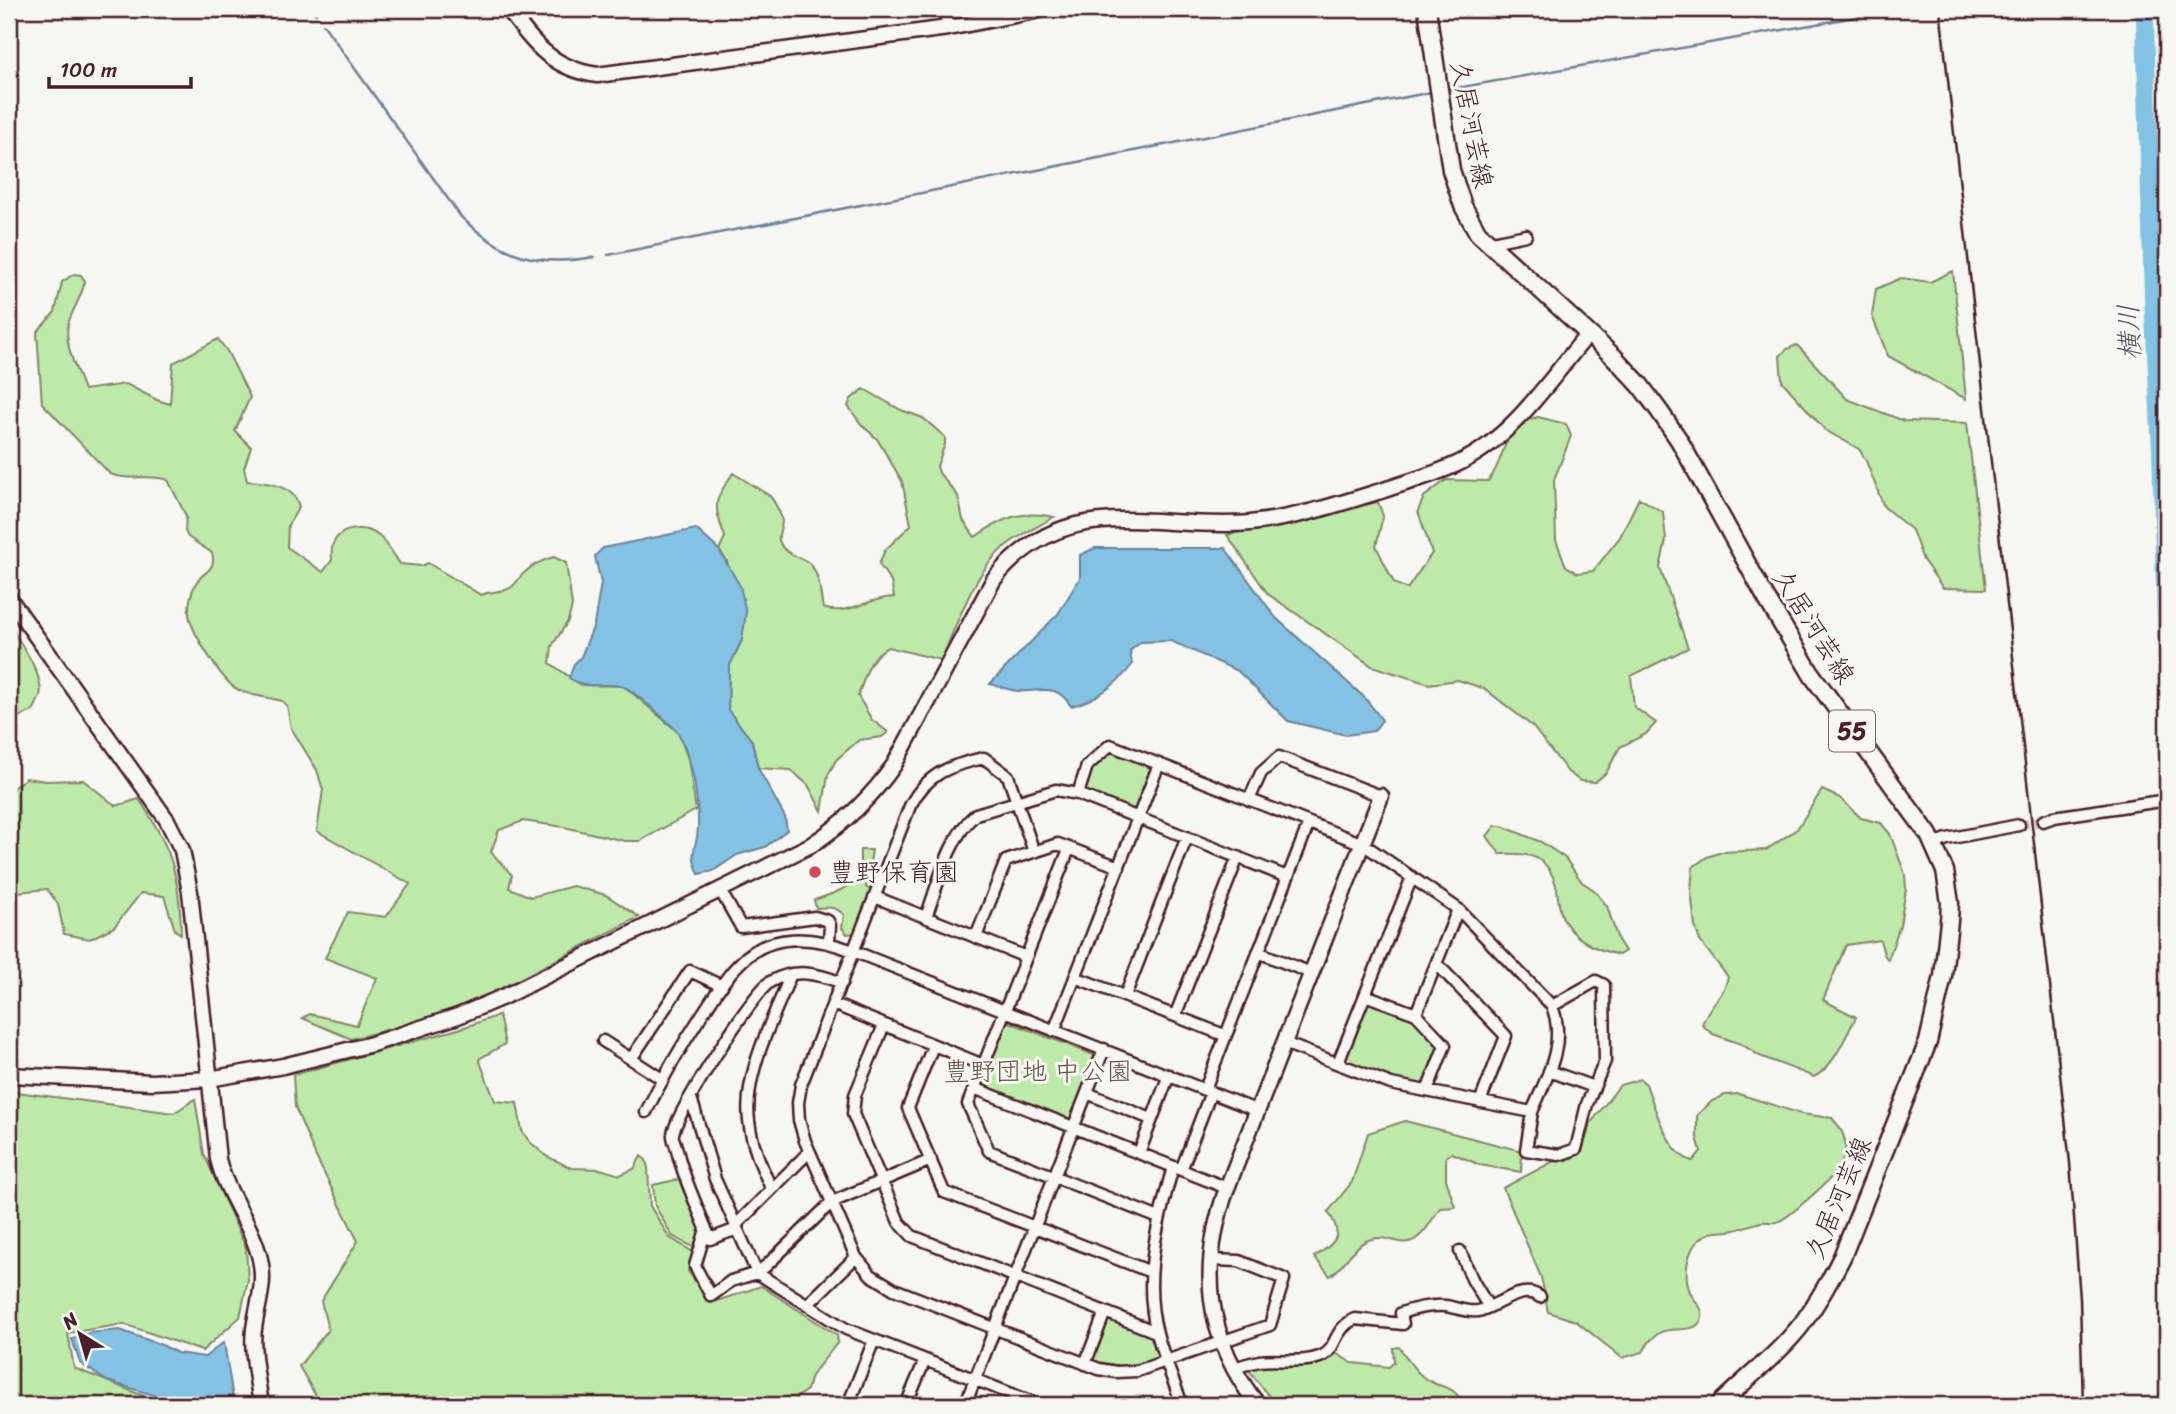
<svg xmlns="http://www.w3.org/2000/svg" width="2176" height="1414" viewBox="0 0 2176 1414" font-family="Sriracha,'Klee One',sans-serif">
  <rect width="100%" height="100%" fill="#f6f6f2"/>
  <filter id="ink" filterUnits="userSpaceOnUse"><feTurbulence type="fractalNoise" baseFrequency=".0143" numOctaves="2"/><feDisplacementMap in="SourceGraphic" scale="14" xChannelSelector="R" yChannelSelector="G"/><feConvolveMatrix kernelMatrix="1 2 1 2 8 2 1 2 1" color-interpolation-filters="sRGB"/></filter>
  <g filter="url(#ink)">
    <path fill="#bdeaa8" stroke="#84846a" stroke-width="2" d="M1953,271L1966,399L1888,356L1872,316L1876,289L1901,278L1930,282Z
      M74,274L81,275L85,281C82,296 74,307 69,321C62,342 77,370 84,390L126,384L157,400L170,404L173,363L218,339L227,351L250,397L235,431L251,447L244,468L247,481C265,482 295,485 299,507L288,525L287,547L323,572L332,560C332,555 331,549 333,544C340,526 368,525 380,537C388,544 394,555 400,564L421,566L428,563L481,595C490,591 500,592 508,589C516,586 518,578 524,573C532,565 543,560 554,557L566,563L572,606L568,621L552,646L550,663L581,685L624,686L678,732L688,759L696,810L640,841H625L564,827L523,821L499,830L491,852L512,875L509,888L531,897L573,886L606,895L639,917L456,1012L351,1039L302,1018L310,1014L357,1025L377,978L325,958L348,912L386,917L410,884L317,831L323,790L317,770L291,728L287,706L282,701C269,697 246,696 235,688C220,677 192,633 189,615C188,605 191,592 196,583C203,571 217,571 212,553L188,537L185,531L186,516L168,480C148,473 130,482 110,474L42,403L37,332L55,312L62,282Z
      M1797,345L1847,399L1904,421L1967,423L1986,589L1943,588L1923,560L1912,530L1884,507L1866,461L1859,449L1825,430L1782,381L1780,356L1787,349Z
      M864,389L901,410L923,418L945,437V444L937,466L939,473L958,496L963,520L975,537C1003,518 1019,510 1054,517C1037,527 1017,536 1002,549C973,574 957,625 941,660L888,647C869,656 865,677 858,696L872,720L888,732L882,737L859,740L836,760L828,775L822,811L808,785L791,770L758,768L752,741L728,710L729,667L742,640L727,561L719,550L725,537C713,503 713,503 733,473L770,496C775,502 781,514 782,521C782,529 776,535 780,543C786,557 802,555 811,565C820,576 820,594 823,608C846,617 870,597 894,597L891,582L879,564L885,550L911,525L902,481L877,439L861,424L848,406L851,399Z
      M1538,417L1566,424L1571,436L1554,480L1556,540L1566,566L1578,573L1593,571L1620,537L1639,498L1663,512L1666,540L1660,568L1688,648L1631,676L1634,707L1656,723L1646,734L1620,747L1606,773L1595,782L1580,781L1568,772L1532,726L1485,689L1458,680L1429,684L1372,666L1268,594L1227,535L1378,502L1383,516L1376,546L1394,583L1407,589L1432,553L1418,511L1424,497L1446,480L1488,481C1509,456 1498,426 1538,417Z
      M9,625C19,641 45,676 40,696C38,701 35,707 33,711L18,717L9,715Z
      M1111,750L1149,764L1151,769L1135,810L1131,812L1085,793L1084,790L1091,769Z
      M26,778L46,781L83,780L116,806L139,799C171,847 180,875 181,934L175,930L164,896L141,893L114,927L90,939L64,934L58,904L47,889L9,893V791Z
      M1822,790L1840,798L1861,818L1881,823L1890,834L1905,874L1906,889L1900,925L1888,960L1884,954L1880,940L1846,945L1823,1000L1856,1017C1845,1037 1835,1066 1814,1077L1760,1056L1741,1044L1713,1034L1702,1025C1708,1004 1724,998 1728,977L1700,941L1695,926L1691,890L1693,867L1707,857L1722,852L1766,850L1797,829Z
      M1495,826H1502L1541,842L1565,858L1582,882L1594,890L1607,906L1618,940L1625,951L1619,955C1597,950 1572,939 1562,916C1559,908 1558,898 1557,889C1549,856 1530,852 1500,854L1487,836Z
      M860,850H872L866,887L872,891L856,933L847,934L842,928L844,915C835,906 828,907 816,908L814,900C830,895 848,889 860,876Z
      M1370,1001L1414,1018L1440,1044V1047L1423,1086L1396,1080L1344,1062L1343,1058L1366,1003Z
      M499,1015L505,1044L479,1059L495,1101L517,1103L522,1131L530,1142L546,1156L571,1168L600,1169L620,1175L634,1169L641,1156L646,1160L648,1168L650,1206L669,1237L693,1252L688,1271L711,1303L761,1286L837,1335L838,1342L811,1376L807,1390L786,1405H321L299,1366L328,1330L321,1301L358,1241L316,1157L295,1107L293,1075L462,1028Z
      M1009,1022L1094,1055L1095,1060L1073,1119L1068,1120L983,1088L980,1082L1005,1023Z
      M1640,1079L1646,1084C1654,1105 1668,1156 1693,1161L1701,1151L1697,1137V1115L1712,1101L1725,1095L1739,1094L1801,1114L1832,1118C1864,1152 1833,1177 1807,1200C1798,1207 1788,1218 1777,1222C1772,1223 1766,1221 1761,1222C1752,1224 1743,1228 1735,1230C1722,1233 1711,1229 1700,1239C1686,1251 1683,1277 1691,1294C1694,1301 1704,1308 1702,1317C1699,1335 1673,1326 1661,1332C1652,1337 1648,1343 1643,1352L1622,1358L1576,1321L1548,1312L1541,1277L1503,1188L1554,1161L1568,1160L1582,1151L1591,1123L1620,1085Z
      M9,1091L174,1113L195,1099L204,1154L246,1248L248,1280L240,1317L202,1351L124,1324L68,1333L74,1368L166,1405H9Z
      M1405,1121L1522,1151L1521,1172L1480,1165L1452,1153L1446,1157V1179L1455,1207L1440,1208C1433,1218 1424,1236 1412,1241C1396,1247 1385,1231 1364,1242C1351,1249 1344,1268 1330,1276L1314,1257C1335,1243 1345,1236 1328,1212L1352,1182L1368,1133Z
      M680,1179L700,1222L701,1229L695,1248L672,1236L655,1206L653,1185Z
      M1106,1318L1153,1335L1160,1353L1158,1358C1134,1366 1114,1369 1090,1359Z
      M1399,1347C1408,1359 1416,1374 1429,1381C1449,1391 1451,1384 1465,1405H1276L1247,1368L1260,1363C1274,1368 1293,1369 1307,1364C1318,1360 1321,1355 1334,1352L1352,1363L1389,1367L1394,1362L1393,1348Z"/>
    <path fill="#83c2e3" stroke="#6c8199" stroke-width="2" d="M696,529L719,550L740,586L746,612L742,640L729,667L728,710L752,741L758,768L785,817L787,830L765,847L737,855L713,871L699,874C688,848 697,851 698,828C699,803 692,754 678,733C674,726 634,692 626,688C611,680 591,692 569,678L574,664L581,657L594,625L601,583L595,556L603,548Z
      M1095,548H1225L1276,618L1365,698L1382,720L1374,731L1346,735L1288,721L1238,671L1171,641L1141,642L1130,651L1132,665C1118,684 1094,701 1071,706C1054,681 1042,693 1018,691C1009,690 999,686 990,684L1058,614L1080,578V555Z
      M120,1330L164,1346L177,1353L205,1357L224,1342L234,1405H187L107,1381L80,1363L72,1339L89,1333Z"/>
    <g fill="none" stroke-linecap="round" stroke-linejoin="round">
      <path stroke="#6c8199" stroke-width="2.5" d="M312,9L316,14
        M323,24L461,217C503,257 538,267 594,257
        M1446,90L1900,9
        M608,255L1432,92"/>
      <path stroke="#83c2e3" stroke-width="18" d="M2143,9L2145,20L2153,296L2161,450L2167,653"/>
      <path stroke="#d4cbca" stroke-width="10" stroke-dasharray="10 5" stroke-linecap="butt" d="M2019,825L2043,821"/>
      <defs>
        <path id="street" d="M944,9L948,28
          M1487,243L1526,235
          M1078,794L1087,766L1110,745L1363,844L1458,909L1552,1006L1596,981L1604,985L1605,1061L1587,1104L1576,1149L1559,1155L1526,1150L1532,1112L1391,1084L1284,1043
          M1249,800L1261,773L1279,757L1381,796
          M2043,821L2054,817L2167,800
          M1934,844L1947,839L2019,825
          M1069,849L968,1104L989,1151L1159,1218
          M1034,852L1008,776L984,758C951,765 927,773 910,806L801,1085L798,1103L799,1120L805,1141L856,1257L871,1275L894,1289L1099,1369L1116,1372L1137,1371L1270,1325L1284,1279L1239,1261L1210,1260
          M720,890L741,927L815,917L828,921L830,925L829,942
          M875,897L1026,957
          M926,917C938,885 949,836 976,814L1056,790L1078,794L1287,877
          M976,937L1006,861L1058,844L1119,867
          M1258,952L1311,973
          M1437,964L1506,1036L1480,1102
          M1075,977L1224,1035
          M1365,995L1416,1014L1445,1045L1427,1091
          M1125,996L1187,837
          M833,1004L983,1065
          M1416,1014L1458,909
          M1175,1016L1238,857
          M884,1025L855,1095L853,1114L899,1222L912,1236L1156,1332
          M1054,1031L1159,764
          M603,1041L631,1059
          M933,1046L908,1108L944,1192L1151,1272
          M1338,1063L1412,877
          M1549,1071L1594,1087
          M662,1079L631,1059L690,971L722,986
          M974,1088L1227,1188
          M1205,1089L1309,823
          M1087,1093L1151,1119
          M691,1098L715,1179L757,1273L846,1329L1040,1405
          M646,1112C663,1077 682,1045 703,1013C714,997 724,979 738,965C769,931 814,936 853,951L1258,1111
          M1532,1112C1546,1078 1567,1044 1552,1006
          M1139,1153L1169,1075
          M1173,1167C1158,1220 1142,1278 1157,1333C1163,1357 1174,1381 1182,1405
          M1181,1170L1211,1092
          M771,1188C761,1166 752,1145 749,1121C743,1074 774,1017 791,974
          M736,1225L809,1152
          M706,1229L695,1266L711,1296L731,1281L757,1273L766,1266L832,1202L931,1160
          M737,1229L710,1239C699,1209 684,1181 677,1150C676,1145 672,1138 673,1134C676,1113 753,993 770,982C795,968 817,973 842,983
          M1460,1251L1473,1281L1488,1306
          M807,1305L856,1257
          M1085,1364L1105,1312
          M1233,1368C1241,1366 1250,1363 1259,1361C1279,1358 1305,1365 1324,1355C1336,1349 1334,1328 1355,1319L1403,1324L1401,1313C1416,1308 1430,1305 1445,1306C1455,1307 1468,1313 1478,1311C1495,1308 1522,1283 1540,1297
          M848,1405L874,1340
          M906,1405L925,1360
          M965,1405L1104,1049"/>
        <path id="secondary" d="M508,9C534,44 551,68 597,75L948,28L1045,9
          M9,598L167,820L182,850L190,892L218,1159C226,1194 252,1224 260,1259C266,1284 257,1305 254,1329C251,1353 258,1381 261,1405
          M9,1075L152,1082L209,1079L283,1066L372,1044L458,1016L503,997L811,845C845,823 871,798 894,765L994,579C1068,489 1152,531 1250,523C1297,518 1339,504 1384,490C1410,481 1438,474 1463,461C1514,435 1552,377 1588,334
          M1258,1405C1205,1338 1199,1267 1227,1188L1381,796"/>
        <path id="primary" d="M1427,9L1451,170L1463,206L1478,233L1614,357L1640,385L1660,412L1679,440L1765,596L1812,675L1929,835L1945,871L1950,903L1949,921L1943,976L1928,1042L1842,1257C1830,1281 1817,1303 1802,1324C1778,1355 1746,1378 1719,1405"/>
      </defs>
      <use href="#street" stroke="#4a1f2b" stroke-width="15"/>
      <use href="#secondary" stroke="#4a1f2b" stroke-width="19"/>
      <use href="#primary" stroke="#4a1f2b" stroke-width="21"/>
      <use href="#street" stroke="#f6f6f2" stroke-width="10"/>
      <use href="#secondary" stroke="#f6f6f2" stroke-width="14"/>
      <use href="#primary" stroke="#f6f6f2" stroke-width="16"/>
      <path stroke="#4a1f2b" stroke-width="2.5" d="M1940,9L2070,1163L2080,1299L2083,1405"/>
    </g>
  </g>
  <circle fill="#d1495b" stroke="#f6f6f2" stroke-width="2.5" cx="815" cy="872" r="7"/>
  <g text-anchor="middle" dominant-baseline="central" stroke-width="6" stroke-linejoin="round" paint-order="stroke">
    <rect fill="#f6f6f2" stroke="#7e6067" stroke-width="2" x="1829" y="710.5" width="46" height="41" rx="5"/>
    <g font-size="24" font-weight="bold" fill="#4a1f2b">
      <text x="1852" y="731">55</text>
    </g>
    <g font-size="26" fill="#4a1f2b" stroke="#f6f6f2">
      <text transform="translate(1472 124) rotate(79)">久居河芸線</text>
      <text transform="translate(1814 626) rotate(58)">久居河芸線</text>
      <text transform="translate(1838 1198) rotate(-67)">久居河芸線</text>
    </g>
    <g font-size="26" fill="#4a1f2b" stroke="#f6f6f2" text-anchor="start">
      <text x="829" y="872">豊野保育園</text>
    </g>
    <g font-size="26" fill="#67524a" stroke="#f6f6f2">
      <text x="1038" y="1071">豊野団地 中公園</text>
    </g>
    <g font-size="28" font-style="italic" fill="#5b5062" stroke="#f6f6f2">
      <text transform="translate(2129 332) rotate(-92)">横川</text>
    </g>
  </g>
  <rect width="2176" height="1414" fill="none" stroke="#f6f6f2" stroke-width="35"/>
  <rect x="18" y="18" width="2141" height="1379" fill="none" stroke="#4a1f2b" stroke-width="2.5" filter="url(#ink)"/>
  <g transform="translate(80 1334) rotate(323)" stroke="#f6f6f2" stroke-width="5" paint-order="stroke">
  <path d="M0-5L12 26L0 18L-12 26Z" fill="#4a1f2b"/>
  <text y="-10" font-size="19" font-weight="bold" text-anchor="middle" fill="#4a1f2b">N</text>
  </g>
  <path d="M49 77v10h142v-10" fill="none" stroke="#4a1f2b" stroke-width="3.5"/>
  <text x="60" y="77" font-size="21" fill="#4a1f2b" stroke="#f6f6f2" stroke-width="5" paint-order="stroke">100 m</text>
</svg>
